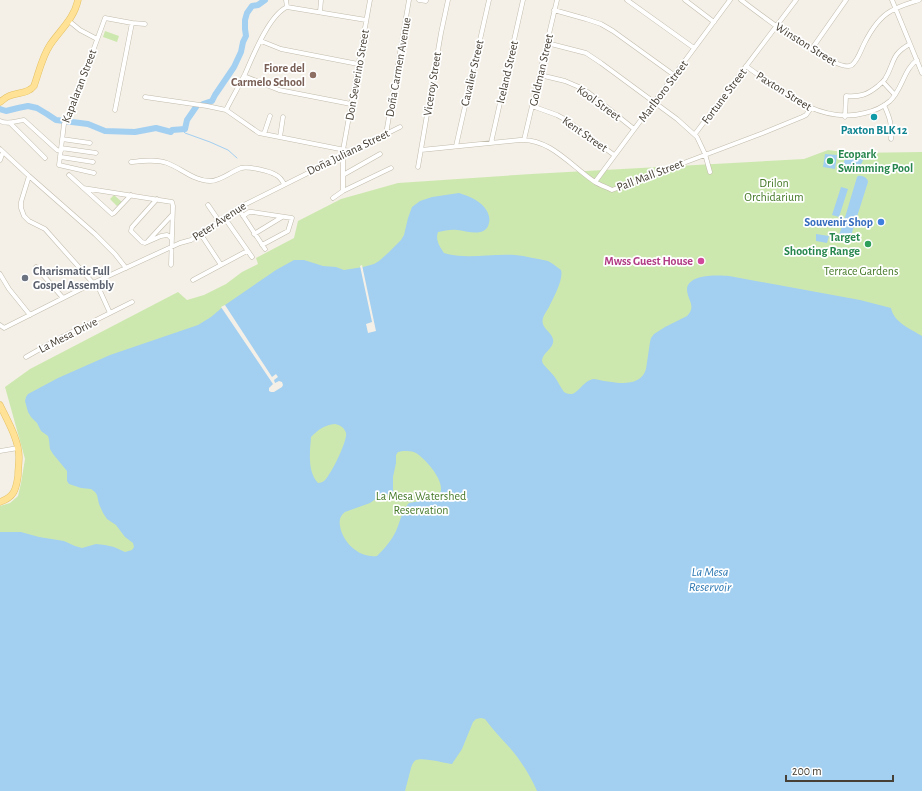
<svg xmlns="http://www.w3.org/2000/svg" width="922" height="791" viewBox="0 0 922 791" font-family="'Alegreya Sans',sans-serif">
  <rect width="100%" height="100%" fill="#f4f0e7"/>
  <path fill="#cde8af" d="M105,31L119,36L117,42L103,37Z
    M828,150L851,153L922,152V791H0V506L10,503L18,496L21,483L25,459L5,387L30,369L178,292L187,300L204,295L226,284L242,272L258,264L256,258L294,238L298,221L341,199L398,183L531,174L804,159Z
    M114,195L122,202L117,206L110,199Z"/>
  <path fill="#a3cff1" fill-rule="evenodd" d="M825,154L837,155L835,169L823,167Z
    M853,156C857,156 860,156 863,160C861,167 855,169 849,164L846,166L844,164V161L846,159L849,160Z
    M858,176C862,175 868,178 868,182L849,242L847,243L839,240L838,238L846,214L857,177Z
    M841,187L848,189L839,217L832,215Z
    M459,193C471,197 481,201 487,211C489,215 490,219 489,223C486,238 467,231 457,230C450,229 445,231 438,232C435,240 440,247 444,253C467,260 491,253 515,255C526,256 537,259 548,261L553,264L561,270C564,279 553,299 549,307C547,311 544,314 543,318C540,328 551,331 553,339C555,348 544,351 542,360C542,362 543,364 544,365C547,369 551,372 554,376C558,381 560,387 564,392C566,393 568,394 570,394C578,395 583,380 594,379C611,382 640,390 646,369L650,342L651,338L654,334L665,327L687,316C697,306 687,300 687,289C688,274 718,275 729,276L860,300L891,308C894,323 911,329 922,336V791H537C530,775 521,761 510,748C501,738 492,729 485,719L481,718L476,719L473,722L462,749L452,764C444,763 423,757 416,760C413,762 412,765 411,768L405,791H0V532H21L39,537L64,541L75,546L82,548L96,544L105,545L114,547L125,552L132,550L134,547L133,543L125,537L116,525L107,519L103,513L99,504L97,495L95,492L91,489L81,488L69,484L67,481V471L53,454L50,449L49,440L48,436L41,431L37,423L31,417L28,412L25,401L26,397L28,394L58,378L110,355L198,325L211,317L225,305L276,270L294,260H304L323,266L336,267L344,270L363,267L374,264L379,261L388,253L401,240L404,235L408,218L412,207L420,201L432,197ZM335,424C340,425 344,427 346,433C348,440 330,477 324,481C323,482 319,483 318,483C307,471 310,452 311,437C318,430 324,425 335,424ZM403,451C408,451 412,451 416,453C426,459 453,489 435,498L409,503C402,510 400,522 396,531C392,540 384,549 377,556C359,558 343,543 340,526C339,520 340,516 345,512L370,503L381,495L392,494L393,493V477L396,463V455L398,452Z
    M816,234L829,236L827,243L816,241Z"/>
  <path fill="#f4f0e7" d="M362,265L376,331L368,333L366,324L372,322L360,266Z
    M225,305L272,377L276,374L278,377L274,380L275,383L279,381L282,382L283,385L282,387L274,392H271L269,391V388L273,384L221,307Z"/>
  <g fill="none" stroke-linecap="round" stroke-linejoin="round">
    <path stroke="#a3cff1" stroke-width="1" d="M181,129L185,133L210,142L228,150L237,158"/>
    <path stroke="#a3cff1" stroke-width="6" d="M203,104L212,101L215,95L234,67L241,52L243,42L246,36L245,29V20L247,13L252,6L258,5L265,0
      M0,109L6,111L18,108L28,106L37,108L47,114L56,120L88,124L105,131L135,132L156,128L171,132L172,130L185,129L187,120L196,107"/>
    <defs>
      <path id="street" d="M286,0L287,7
        M419,0L426,1
        M627,0L694,48
        M685,0L714,22
        M741,0C756,11 838,75 852,65C858,60 861,50 864,44C870,32 878,18 891,11C899,6 910,3 919,0
        M892,0L922,73
        M287,7L366,20
        M554,10L586,19L601,24L613,31L674,75
        M320,12L321,0
        M69,21L80,30L97,39
        M261,41L281,49L358,64
        M547,43L586,53L601,63L677,119L697,137L705,154L710,172
        M811,50L846,0
        M746,66C781,91 820,125 865,113C874,111 883,107 890,101C902,90 904,69 917,60
        M540,75L565,81L579,87L589,93L634,129
        M244,76L279,90L351,104
        M883,82L895,95
        M145,97L207,106L226,110L259,133L350,151
        M884,105C890,118 892,125 891,139
        M532,106L557,115L568,121L614,155
        M115,110L132,23
        M226,110C232,98 239,86 245,74C253,56 269,15 287,7
        M845,117L846,96C860,97 867,95 878,86C880,84 883,82 885,79C895,63 890,55 910,44
        M0,121C8,125 15,121 24,120L57,150L61,151
        M10,123L45,158
        M264,134L270,116
        M386,134L409,0
        M695,134L796,0
        M280,137L283,117
        M62,139L90,143
        M524,140L557,0
        M491,143L523,0
        M456,146L489,0
        M61,148L96,153
        M0,149L29,176L95,234L115,254L126,268
        M343,150L370,0
        M421,150L520,140C550,138 572,167 595,182C600,185 606,187 612,190L763,133L802,117L806,115L811,108
        M343,155V191
        M61,157L93,162
        M0,160L3,152
        M131,162C142,161 156,159 167,163C181,168 194,181 210,181C221,181 230,172 241,168C248,166 270,171 276,175C280,177 282,180 284,184
        M418,167L441,33L448,0
        M94,173L59,165L64,124L73,106L77,91L82,81L105,18L132,23L145,24
        M69,175L112,214L114,213L131,195
        M343,175L380,154
        M29,176L21,202V208L24,216L29,221L45,229L93,283
        M595,182L730,0
        M83,188L172,202L173,206L171,265
        M333,198L343,191L391,168
        M157,199L132,227L131,231L142,242L145,243L161,236L167,235L169,236L171,238
        M208,205L219,221
        M238,208L265,249
        M243,216L249,212H252L292,218L288,231L262,245
        M224,217L252,257
        M200,233L221,265
        M254,234L282,217
        M148,241L172,215
        M36,267L63,298
        M0,274L9,289L30,315
        M193,280L247,251
        M96,282L110,313
        M0,325L4,328L93,283L180,243L191,240L238,208L400,127
        M26,357L56,340L132,302
        M0,451L18,448"/>
      <path id="primary" d="M0,102C3,100 6,97 9,96C18,92 28,94 34,86C39,72 42,57 50,45C60,30 74,19 78,0
        M0,405C7,420 19,440 19,457C19,463 18,470 18,476C16,490 14,497 0,502"/>
    </defs>
    <use href="#street" stroke="#c2bbac" stroke-width="5"/>
    <use href="#primary" stroke="#e4c064" stroke-width="7"/>
    <use href="#street" stroke="#fff" stroke-width="4"/>
    <use href="#primary" stroke="#ffe295" stroke-width="6"/>
  </g>
  <circle fill="#8d6e63" stroke="#fff" stroke-width="1.5" cx="313" cy="75" r="4"/>
  <circle fill="#0f9aa8" stroke="#fff" stroke-width="1.5" cx="874" cy="117" r="4"/>
  <g fill="#2e9e5b" stroke="#fff" stroke-width="1.5">
    <circle cx="830" cy="161" r="4"/>
    <circle cx="868" cy="244" r="4"/>
  </g>
  <circle fill="#3f7fe0" stroke="#fff" stroke-width="1.5" cx="881" cy="222" r="4"/>
  <circle fill="#d1479c" stroke="#fff" stroke-width="1.5" cx="701" cy="261" r="4"/>
  <circle fill="#6b7280" stroke="#fff" stroke-width="1.5" cx="25" cy="278" r="4"/>
  <g text-anchor="middle" dominant-baseline="central" stroke-width="3.5" stroke-linejoin="round" paint-order="stroke">
    <g font-size="12" fill="#474036" stroke="#fff">
      <text transform="translate(806 44) rotate(32)">Winston Street</text>
      <text transform="translate(398 67) rotate(-80)">Doña Carmen Avenue</text>
      <text transform="translate(541 70) rotate(-77)">Goldman Street</text>
      <text transform="translate(507 72) rotate(-77)">Iceland Street</text>
      <text transform="translate(472 73) rotate(-77)">Cavalier Street</text>
      <text transform="translate(357 75) rotate(-80)">Don Severino Street</text>
      <text transform="translate(432 84) rotate(-81)">Viceroy Street</text>
      <text transform="translate(79 86) rotate(-69)">Kapalaran Street</text>
      <text transform="translate(663 91) rotate(-53)">Marlboro Street</text>
      <text transform="translate(784 91) rotate(32)">Paxton Street</text>
      <text transform="translate(724 96) rotate(-53)">Fortune Street</text>
      <text transform="translate(599 103) rotate(36)">Kool Street</text>
      <text transform="translate(585 134) rotate(35)">Kent Street</text>
      <text transform="translate(348 152) rotate(-26)">Doña Juliana Street</text>
      <text transform="translate(650 175) rotate(-21)">Pall Mall Street</text>
      <text transform="translate(219 221) rotate(-33)">Peter Avenue</text>
      <text transform="translate(68 335) rotate(-27)">La Mesa Drive</text>
    </g>
    <g font-size="12" font-weight="bold" fill="#785e54" stroke="#fff" text-anchor="end">
      <text x="305" y="68">Fiore del<tspan x="305" dy="14">Carmelo School</tspan></text>
    </g>
    <g font-size="12" font-weight="bold" fill="#0d838f" stroke="#fff">
      <text x="874" y="130">Paxton BLK 12</text>
    </g>
    <g font-size="12" font-weight="bold" fill="#27864d" stroke="#fff" text-anchor="start">
      <text x="838" y="154">Ecopark<tspan x="838" dy="14">Swimming Pool</tspan></text>
      <text x="860" y="237" text-anchor="end">Target<tspan x="860" dy="14">Shooting Range</tspan></text>
    </g>
    <g font-size="12" fill="#457928" stroke="#fff">
      <text x="774" y="183">Drilon<tspan x="774" dy="14">Orchidarium</tspan></text>
      <text x="861" y="271">Terrace Gardens</text>
      <text x="421" y="496">La Mesa Watershed<tspan x="421" dy="14">Reservation</tspan></text>
    </g>
    <g font-size="12" font-weight="bold" fill="#366cbe" stroke="#fff" text-anchor="end">
      <text x="873" y="222">Souvenir Shop</text>
    </g>
    <g font-size="12" font-weight="bold" fill="#b23c85" stroke="#fff" text-anchor="end">
      <text x="693" y="261">Mwss Guest House</text>
    </g>
    <g font-size="12" font-weight="bold" fill="#5b616d" stroke="#fff" text-anchor="start">
      <text x="33" y="271">Charismatic Full<tspan x="33" dy="14">Gospel Assembly</tspan></text>
    </g>
    <g font-size="13" font-style="italic" fill="#2e79b3" stroke="#fff">
      <text x="710" y="572">La Mesa<tspan x="710" dy="15">Reservoir</tspan></text>
    </g>
  </g>
  <path d="M786 775v6h107v-6" fill="none" stroke="#474036" stroke-width="2"/>
  <text x="792" y="775" font-size="12" fill="#474036" stroke="#ffffff" stroke-width="3" paint-order="stroke">200 m</text>
</svg>
